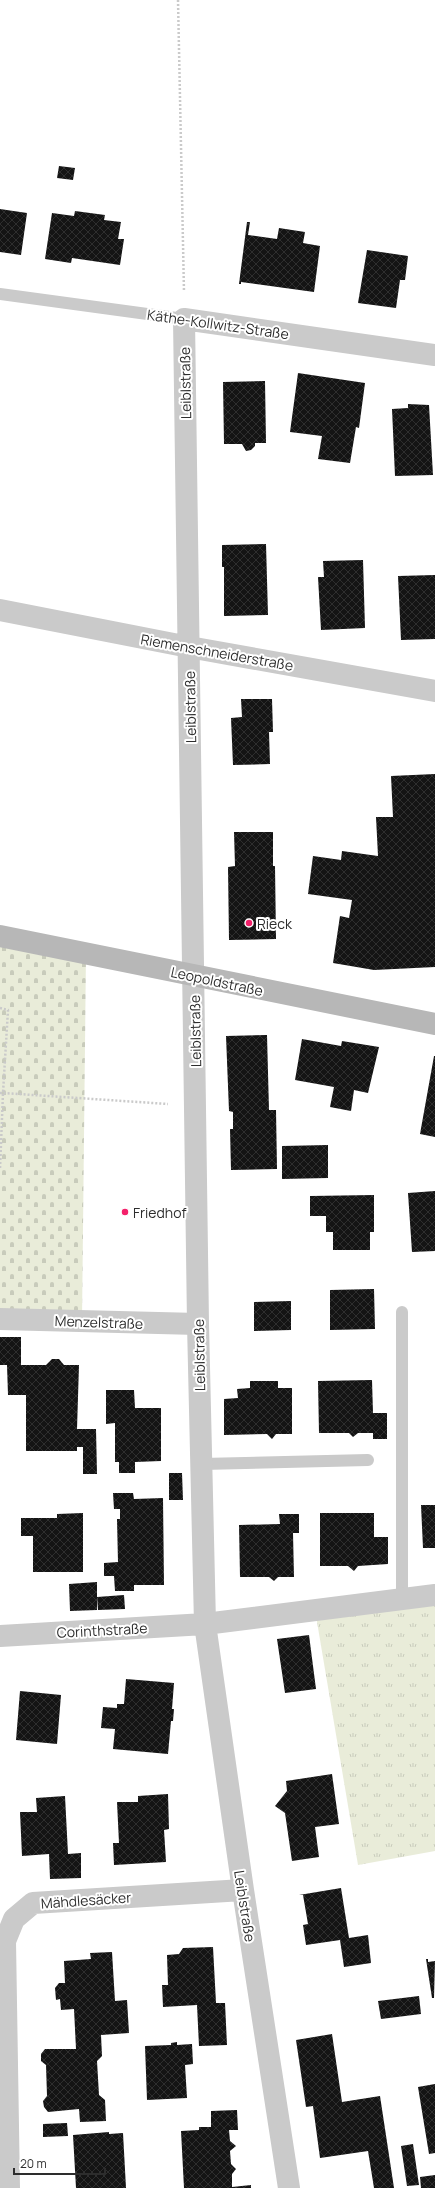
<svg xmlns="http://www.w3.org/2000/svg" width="435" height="2188" viewBox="0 0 435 2188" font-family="Manrope,sans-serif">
  <defs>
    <pattern id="grass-tufts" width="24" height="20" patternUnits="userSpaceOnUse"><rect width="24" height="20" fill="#e9ecd9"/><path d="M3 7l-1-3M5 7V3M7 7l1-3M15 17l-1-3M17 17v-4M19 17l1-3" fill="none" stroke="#c8cbbb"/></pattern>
    <pattern id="cemetery-stones" width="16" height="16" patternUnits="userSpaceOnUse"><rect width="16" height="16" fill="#e9ecd9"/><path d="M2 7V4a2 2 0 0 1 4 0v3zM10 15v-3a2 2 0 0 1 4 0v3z" fill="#c8cbbb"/></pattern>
    <pattern id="building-cross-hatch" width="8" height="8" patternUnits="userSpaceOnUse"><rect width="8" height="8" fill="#141414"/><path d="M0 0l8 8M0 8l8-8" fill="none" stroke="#2e2e2e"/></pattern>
  </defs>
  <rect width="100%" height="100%" fill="#fff"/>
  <path fill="url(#grass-tufts)" d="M435,1595V1851L358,1865L315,1610Z"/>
  <path fill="url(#cemetery-stones)" d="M0,936L86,953L82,1321L0,1319Z"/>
  <path fill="url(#building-cross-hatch)" d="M59,166L75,168L73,180L57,178Z
    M0,209L27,213L21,255L0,252Z
    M75,211L105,215L104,220L121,222L118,239H124L120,265L72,258L71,263L45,259L52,213L74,216Z
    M247,222H250L248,235L277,239L279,228L305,232L303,243L320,246L314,292L241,282V284H239Z
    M367,250L408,256L405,280H400L396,308L358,303Z
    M298,373L365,383L359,428L356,427L350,463L318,459L322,436L290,432Z
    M265,381L266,443H255V446L251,450L246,451L242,444H224L223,382Z
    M408,404L429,405L433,475L395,476L392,409L408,408Z
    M266,544L268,615L224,616V567H222V545Z
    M363,560L365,628L321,630L318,577H324L323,561Z
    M435,575V639L401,640L398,576Z
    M241,699H272L273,732H269L270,764L233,765L231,718L242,717Z
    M435,774V967L374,970L333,963L340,916L349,918L352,900L308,894L313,856L341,860L342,851L378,856L376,817H393L391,776Z
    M234,832H273V866H275L276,939L229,940L228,867L235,866Z
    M267,1035L269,1110H276L277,1169L231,1170L230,1129H233V1112L229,1111L226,1036Z
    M302,1039L341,1046L342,1041L379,1047L368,1093L354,1090L351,1111L330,1107L334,1087L295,1080Z
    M434,1056H435V1137L420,1134Z
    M328,1145V1178L282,1179V1146Z
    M435,1191V1251L412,1252L408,1193Z
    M374,1195V1232H370V1250H333V1232H326V1216H310V1196Z
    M374,1289L375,1329L330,1330V1290Z
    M291,1301V1330L254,1331V1302Z
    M0,1337H21V1365H46L52,1359H59L64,1365H79L77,1429H96L97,1474H83V1447H77V1451H26V1395H8L7,1365H0Z
    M372,1380L373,1413H387V1439H373V1433H358L353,1437L349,1433H319L318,1381Z
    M250,1381H278V1388H292V1434H276L272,1439L267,1434L224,1435V1399L238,1398L237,1389L250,1388Z
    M106,1390H134L135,1408H161V1461L135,1462V1473H119V1462H115V1423L106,1424Z
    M169,1473H182L183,1500H169Z
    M113,1493H133L134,1499L163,1498L164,1585H134V1591H115L114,1576H104V1563L118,1562L117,1519H120V1509H114Z
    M421,1505H435V1548H423Z
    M83,1513V1572H33V1536H21V1518H57V1514Z
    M320,1513H374V1537H388V1564L358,1566L354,1571L348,1566H320Z
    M279,1514H299V1533H293L294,1577H278L274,1581L269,1577H240L239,1525L280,1524Z
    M97,1582V1610L70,1611L69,1584Z
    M124,1595L125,1609L98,1610L97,1597Z
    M309,1635L316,1689L285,1693L277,1639Z
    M126,1679L174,1683L172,1709H174L173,1721H171L168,1754L113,1749L115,1729L101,1728L103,1707L117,1708V1704H124Z
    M20,1691L61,1695L57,1744L16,1740Z
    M332,1774L339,1824L315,1827L319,1857L292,1861L285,1813L275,1806L287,1791L286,1781Z
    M168,1794L169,1829L164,1830L166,1862L114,1865L113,1843H119L117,1802H138V1796Z
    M65,1796L68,1854L81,1853V1878L50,1879L49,1854L22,1856L20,1812H37L36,1798Z
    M341,1888L349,1938L368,1935L371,1963L344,1967L340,1940L306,1945L303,1925L308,1924L303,1895H299Z
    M213,1947L216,2003H225L227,2045L199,2046L197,2005L163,2007L162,1985H168L167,1955L179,1954L183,1948Z
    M112,1952L115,2001L127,2000L129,2033L101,2035L102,2056L97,2061L99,2095L105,2100L106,2121L80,2122L79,2109L48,2112L44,2107L43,2101L47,2096L46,2065L41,2061V2054L45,2049H76L74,2009L61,2010L60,1999L56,2000L55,1988L59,1983H65L64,1961L91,1959L90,1953Z
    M426,1959H428V1962L435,1961L434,1998H432Z
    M419,1996L421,2014L381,2019L378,2001Z
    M332,2034L342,2102L380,2096L394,2188H374L368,2151L320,2158L313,2106L306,2107L296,2040Z
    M177,2042V2045L192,2044L193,2064L185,2065L187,2098L147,2100L145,2046L171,2045V2043Z
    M435,2084V2153L429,2154L418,2087Z
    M237,2110L238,2130H229L230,2141L236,2146L230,2151L231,2164L236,2169L232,2174V2187L251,2185V2188H184L181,2131L199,2130V2127H211V2111Z
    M67,2123L68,2136L43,2137V2124Z
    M109,2132V2134L123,2133L126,2188H76L73,2135Z
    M413,2144L419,2185L407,2186L401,2146Z
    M435,2175V2188H421L420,2177Z"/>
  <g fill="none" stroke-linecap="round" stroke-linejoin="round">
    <path stroke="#cacaca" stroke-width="2.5" stroke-dasharray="2 2" stroke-linecap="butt" d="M178,0L184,292
      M0,1008L8,1010L3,1093L168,1104
      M0,1093H3L0,1169"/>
    <path stroke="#cacaca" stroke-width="12" d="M0,294L184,319
      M402,1312V1599
      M202,1464L368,1460"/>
    <path stroke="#cacaca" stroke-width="22" d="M0,610L189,647L435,691
      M0,1319L198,1324
      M0,1636L205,1624L435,1595
      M9,2188L5,1941L14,1919L33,1903L243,1890
      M289,2188L243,1890L205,1624L198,1324L184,319L435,355"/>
    <path stroke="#b7b7b7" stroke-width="22" d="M0,936L435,1024"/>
  </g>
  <g fill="#f4206a" stroke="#fff" stroke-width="1.5">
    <circle cx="249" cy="923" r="4"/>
    <circle cx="125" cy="1212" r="4"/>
  </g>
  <g text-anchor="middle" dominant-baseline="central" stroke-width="4" stroke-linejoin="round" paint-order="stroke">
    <g font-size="14" fill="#2d2d2d" stroke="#fff">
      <text transform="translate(218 324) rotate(8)">Käthe-Kollwitz-Straße</text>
      <text transform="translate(185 383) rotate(-91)">Leiblstraße</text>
      <text transform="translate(217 652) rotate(10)">Riemenschneiderstraße</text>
      <text transform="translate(190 707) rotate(-91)">Leiblstraße</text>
      <text transform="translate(217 981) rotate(12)">Leopoldstraße</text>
      <text transform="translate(195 1031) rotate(-91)">Leiblstraße</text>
      <text transform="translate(99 1322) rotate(2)">Menzelstraße</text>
      <text transform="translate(199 1355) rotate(-91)">Leiblstraße</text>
      <text transform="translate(102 1630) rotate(-3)">Corinthstraße</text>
      <text transform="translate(86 1900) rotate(-4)">Mähdlesäcker</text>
      <text transform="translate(245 1906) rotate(81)">Leiblstraße</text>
    </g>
    <g font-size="14" fill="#2d2d2d" stroke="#fff" text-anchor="start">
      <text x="257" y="923">Rieck</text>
      <text x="133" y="1212">Friedhof</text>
    </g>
  </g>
  <path d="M14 2168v6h91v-6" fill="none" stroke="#2d2d2d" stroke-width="2"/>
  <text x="20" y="2168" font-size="12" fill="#2d2d2d" stroke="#ffffff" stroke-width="3" paint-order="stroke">20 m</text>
</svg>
